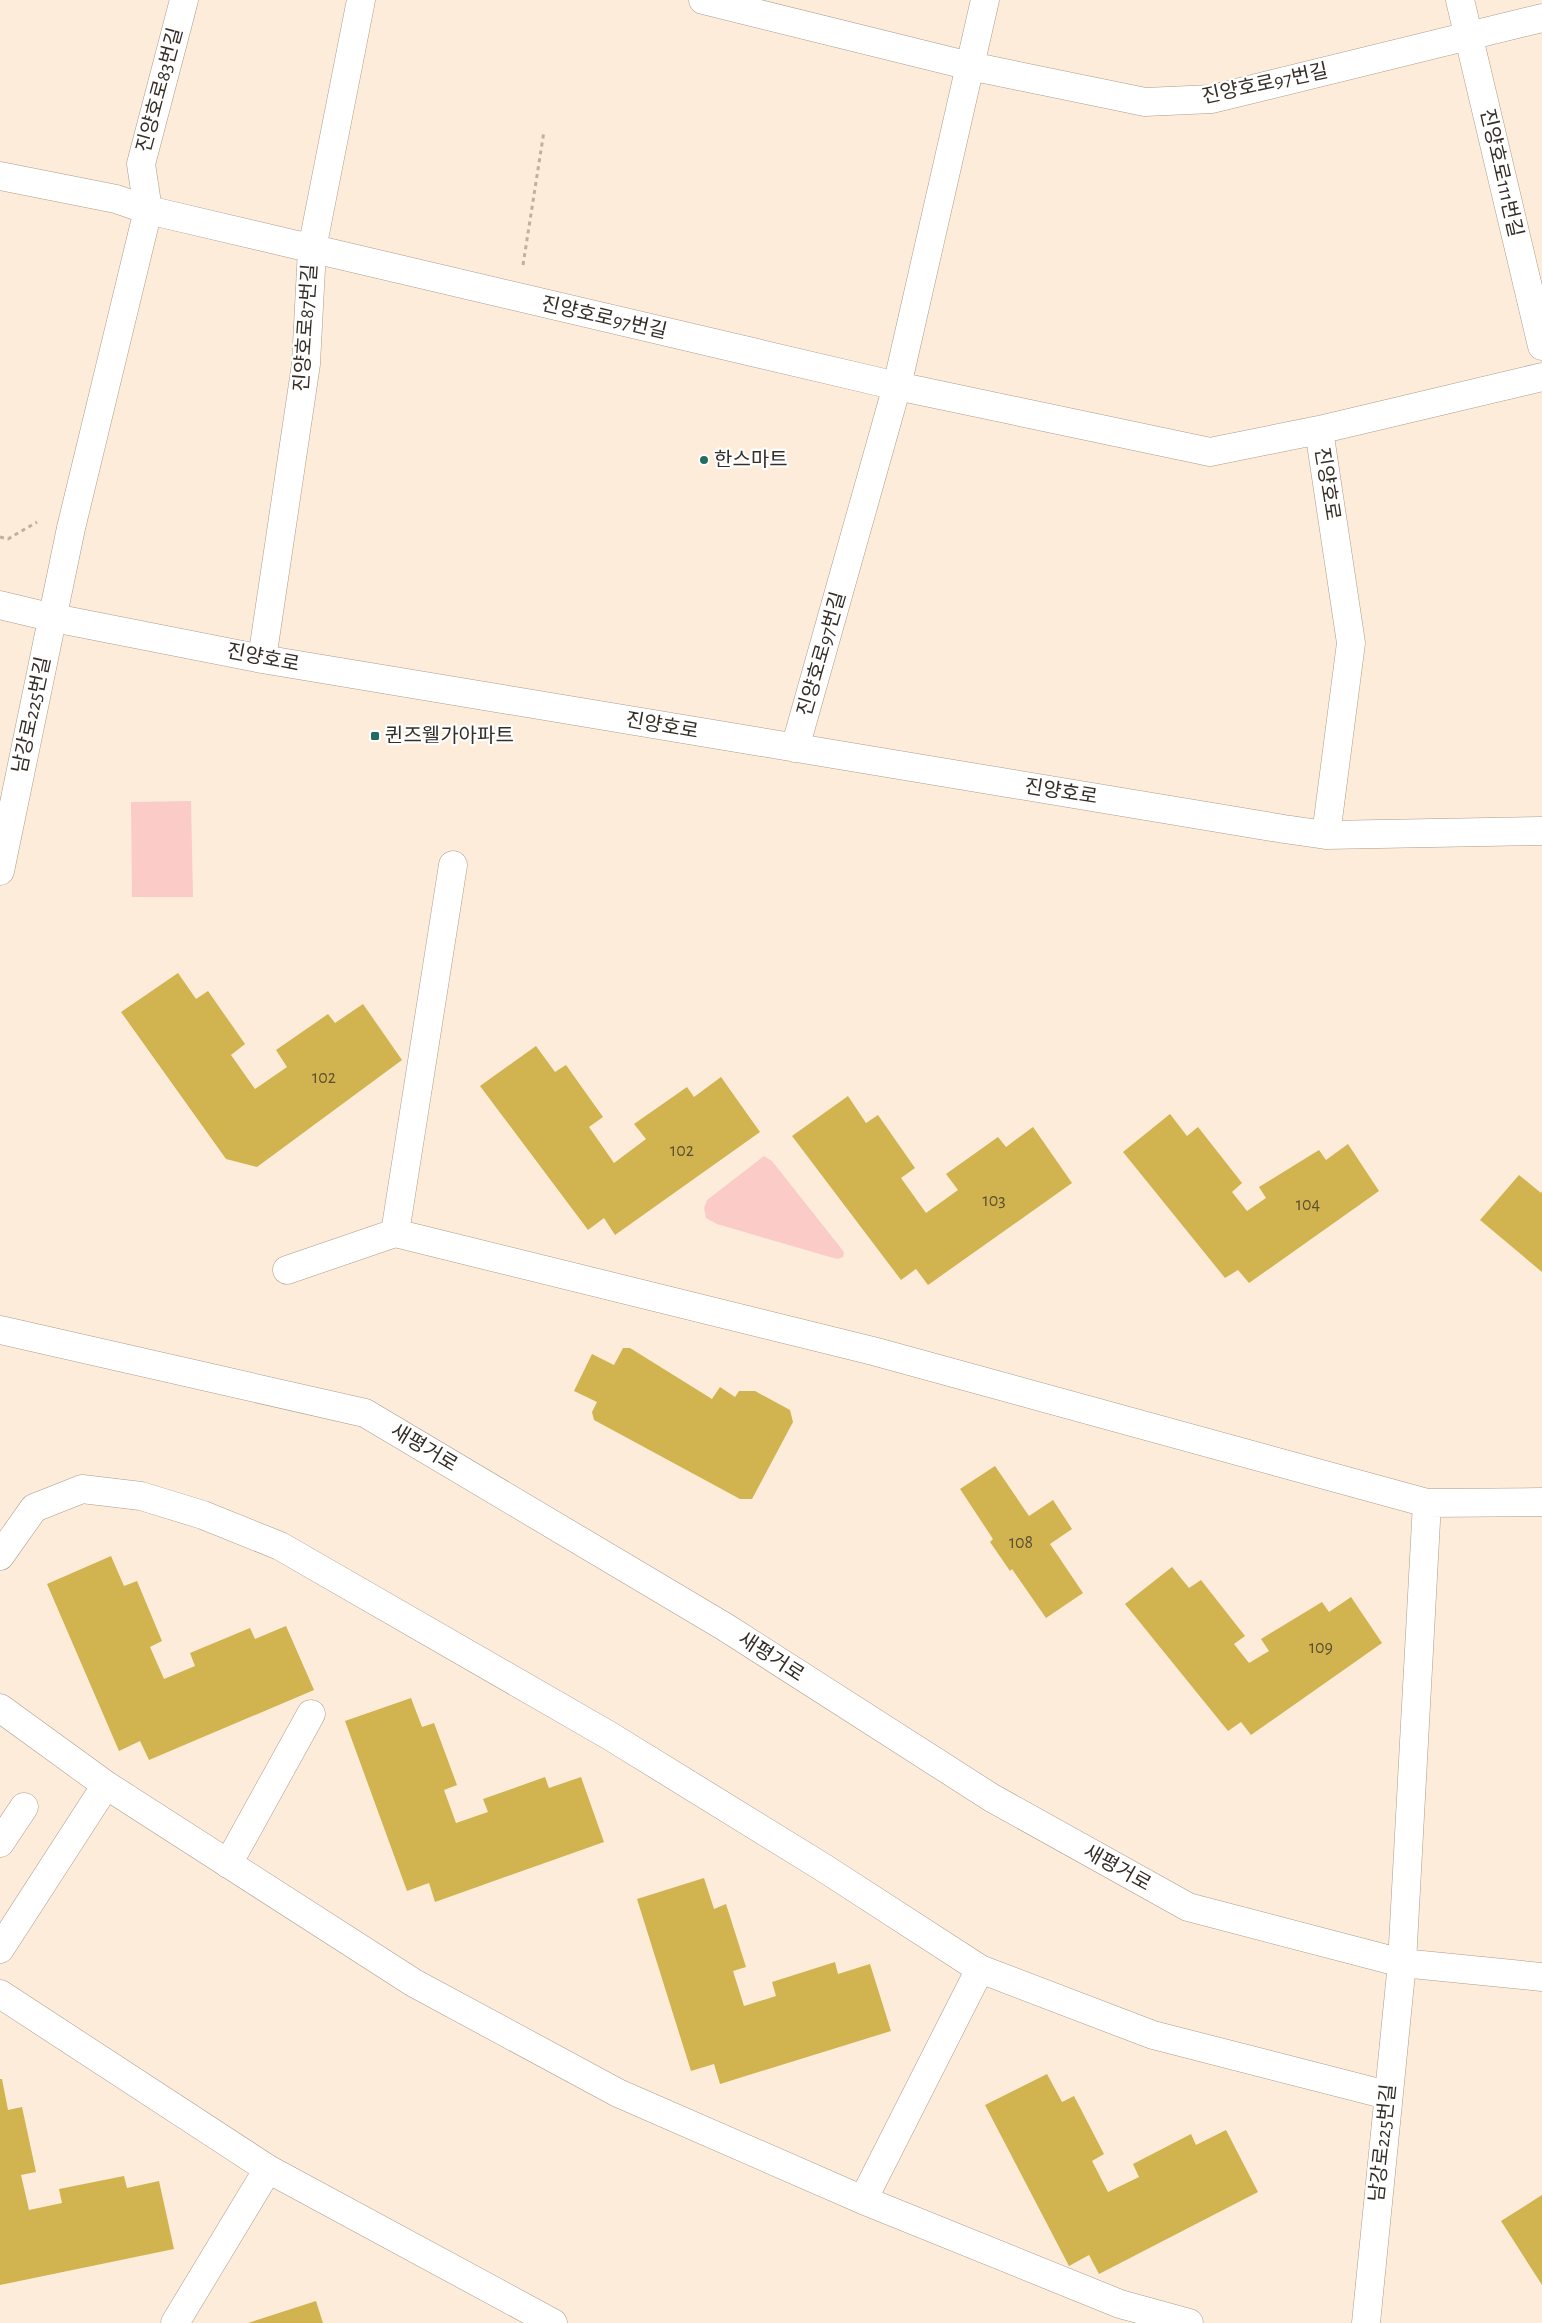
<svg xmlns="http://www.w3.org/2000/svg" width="1542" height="2323" viewBox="0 0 1542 2323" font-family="'Alegreya Sans','Noto Sans KR',sans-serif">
  <rect width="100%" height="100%" fill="#fdecda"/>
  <path fill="#fbcbc7" d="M191,801L193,897H132L131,802Z
    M764,1156L772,1161L844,1252L843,1257L838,1259L830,1257L717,1224L706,1218L704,1208L707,1200Z"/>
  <path fill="#d1b34f" d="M178,973L196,999L208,991L245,1044L231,1055L255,1089L287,1067L276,1050L328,1014L335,1023L363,1004L402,1060L257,1167L226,1159L121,1012Z
    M536,1046L555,1072L566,1065L603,1117L589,1127L614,1163L646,1139L634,1124L687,1087L694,1097L721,1077L760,1132L615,1235L604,1218L588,1230L480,1086Z
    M848,1096L866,1123L878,1115L915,1168L901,1178L926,1213L958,1190L946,1174L998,1137L1006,1147L1033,1127L1072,1183L928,1285L916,1269L901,1280L792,1136Z
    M1170,1114L1187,1136L1198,1127L1242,1183L1232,1192L1247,1211L1266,1198L1259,1187L1319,1150L1326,1160L1348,1144L1379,1191L1249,1283L1238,1270L1225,1278L1123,1152Z
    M1519,1175L1541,1193L1542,1191V1272L1480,1220Z
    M623,1348H630L712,1399L720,1387L735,1397L739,1391H755L790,1410L793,1422L752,1499H740L594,1420L592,1412L597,1402L574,1391L592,1354L614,1365Z
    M995,1466L1029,1516L1053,1500L1072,1529L1050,1544L1083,1593L1046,1618L1012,1569L1010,1571L990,1542L993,1539L960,1489Z
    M111,1556L124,1586L137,1581L162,1641L150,1647L164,1679L195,1666L190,1653L250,1628L255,1639L286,1626L314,1690L149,1760L140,1741L119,1751L47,1584Z
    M1172,1567L1189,1588L1201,1580L1245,1636L1234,1644L1249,1663L1269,1651L1261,1639L1322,1602L1329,1612L1351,1597L1382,1643L1251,1735L1241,1722L1228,1731L1125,1604Z
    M411,1698L422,1727L434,1723L457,1785L444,1790L456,1823L488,1812L483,1799L545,1777L549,1788L581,1777L604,1842L435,1902L429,1883L407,1891L345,1721Z
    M704,1878L714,1909L726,1904L746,1967L733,1971L744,2006L776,1996L772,1982L835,1962L838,1974L870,1964L891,2031L720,2084L714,2064L691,2071L637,1899Z
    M1047,2074L1062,2102L1074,2096L1104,2154L1092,2161L1108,2192L1139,2177L1133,2164L1191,2134L1196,2145L1226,2130L1258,2192L1099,2274L1089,2255L1069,2266L985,2105Z
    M0,2079H2L8,2110L22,2107L36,2172L21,2175L29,2210L62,2203L59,2189L124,2176L127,2188L159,2181L174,2249L0,2285Z
    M1542,2195V2285L1501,2221Z
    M316,2301L323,2323H248Z"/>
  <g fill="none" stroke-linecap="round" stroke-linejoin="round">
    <defs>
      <path id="minor" d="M703,0L970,66L1145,102L1212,99L1542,18
        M1460,0L1542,346
        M0,176L116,199L148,210L897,386L1210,452L1319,430L1542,377
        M1319,430L1351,643L1326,835
        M0,605L54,618L262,659L1284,829L1326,835L1542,831
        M262,659L306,364L312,249L361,0
        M795,748L897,386L985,0
        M0,871L71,528L148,210L141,164L184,0
        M395,1233L453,865
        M287,1270L395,1233L873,1351L1427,1503
        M0,1330L365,1413L725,1627L992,1798L1188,1907L1402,1963L1542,1977
        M0,1556L34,1508L82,1489L141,1496L203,1515L280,1546L610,1736L824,1868L980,1969L1153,2035L1387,2095
        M0,1708L106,1785
        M0,1843L24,1807
        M228,1864L311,1714
        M0,1949L106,1785L414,1983L618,2093L863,2200L1120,2304L1189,2323
        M0,1994L268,2169L553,2323
        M863,2200L980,1969
        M175,2323L268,2169
        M1366,2323L1402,1963L1427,1503L1542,1502"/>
    </defs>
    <use href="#minor" stroke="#ac9c8b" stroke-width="29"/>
    <path stroke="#beb0a2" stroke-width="3" stroke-dasharray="4 4" stroke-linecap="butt" d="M523,265L544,131
      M0,537L8,539L37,522"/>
    <use href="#minor" stroke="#fff" stroke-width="28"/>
  </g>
  <g fill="#236c64" stroke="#fff" stroke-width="2">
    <circle cx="704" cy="460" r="5"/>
    <rect x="370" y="731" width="10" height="10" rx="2.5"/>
  </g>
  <g text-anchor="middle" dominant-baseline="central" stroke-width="4.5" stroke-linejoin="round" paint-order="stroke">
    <g font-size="18" fill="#5c4f31">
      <text x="324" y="1078">102</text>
      <text x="682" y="1151">102</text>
      <text x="994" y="1201">103</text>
      <text x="1308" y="1205">104</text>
      <text x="1021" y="1543">108</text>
      <text x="1321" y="1648">109</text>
    </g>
    <g font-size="20" fill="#352e27" stroke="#fff">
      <text transform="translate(1265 84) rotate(-12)">진양호로97번길</text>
      <text transform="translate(160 90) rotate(-75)">진양호로83번길</text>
      <text transform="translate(1501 173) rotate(77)">진양호로111번길</text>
      <text transform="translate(604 318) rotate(13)">진양호로97번길</text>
      <text transform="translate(306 328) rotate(-86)">진양호로87번길</text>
      <text transform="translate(1327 484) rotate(81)">진양호로</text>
      <text transform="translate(822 654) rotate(-74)">진양호로97번길</text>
      <text transform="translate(263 658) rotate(11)">진양호로</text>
      <text transform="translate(32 715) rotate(-78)">남강로225번길</text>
      <text transform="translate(662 726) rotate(10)">진양호로</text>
      <text transform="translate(1061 792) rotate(9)">진양호로</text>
      <text transform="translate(424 1448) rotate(31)">새평거로</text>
      <text transform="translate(771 1657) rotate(33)">새평거로</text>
      <text transform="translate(1117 1868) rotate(29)">새평거로</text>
      <text transform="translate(1383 2143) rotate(-84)">남강로225번길</text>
    </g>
    <g font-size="20" fill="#352e27" stroke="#fff" text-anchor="start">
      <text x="714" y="460">한스마트</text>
      <text x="385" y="736">퀸즈웰가아파트</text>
    </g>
  </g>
</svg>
